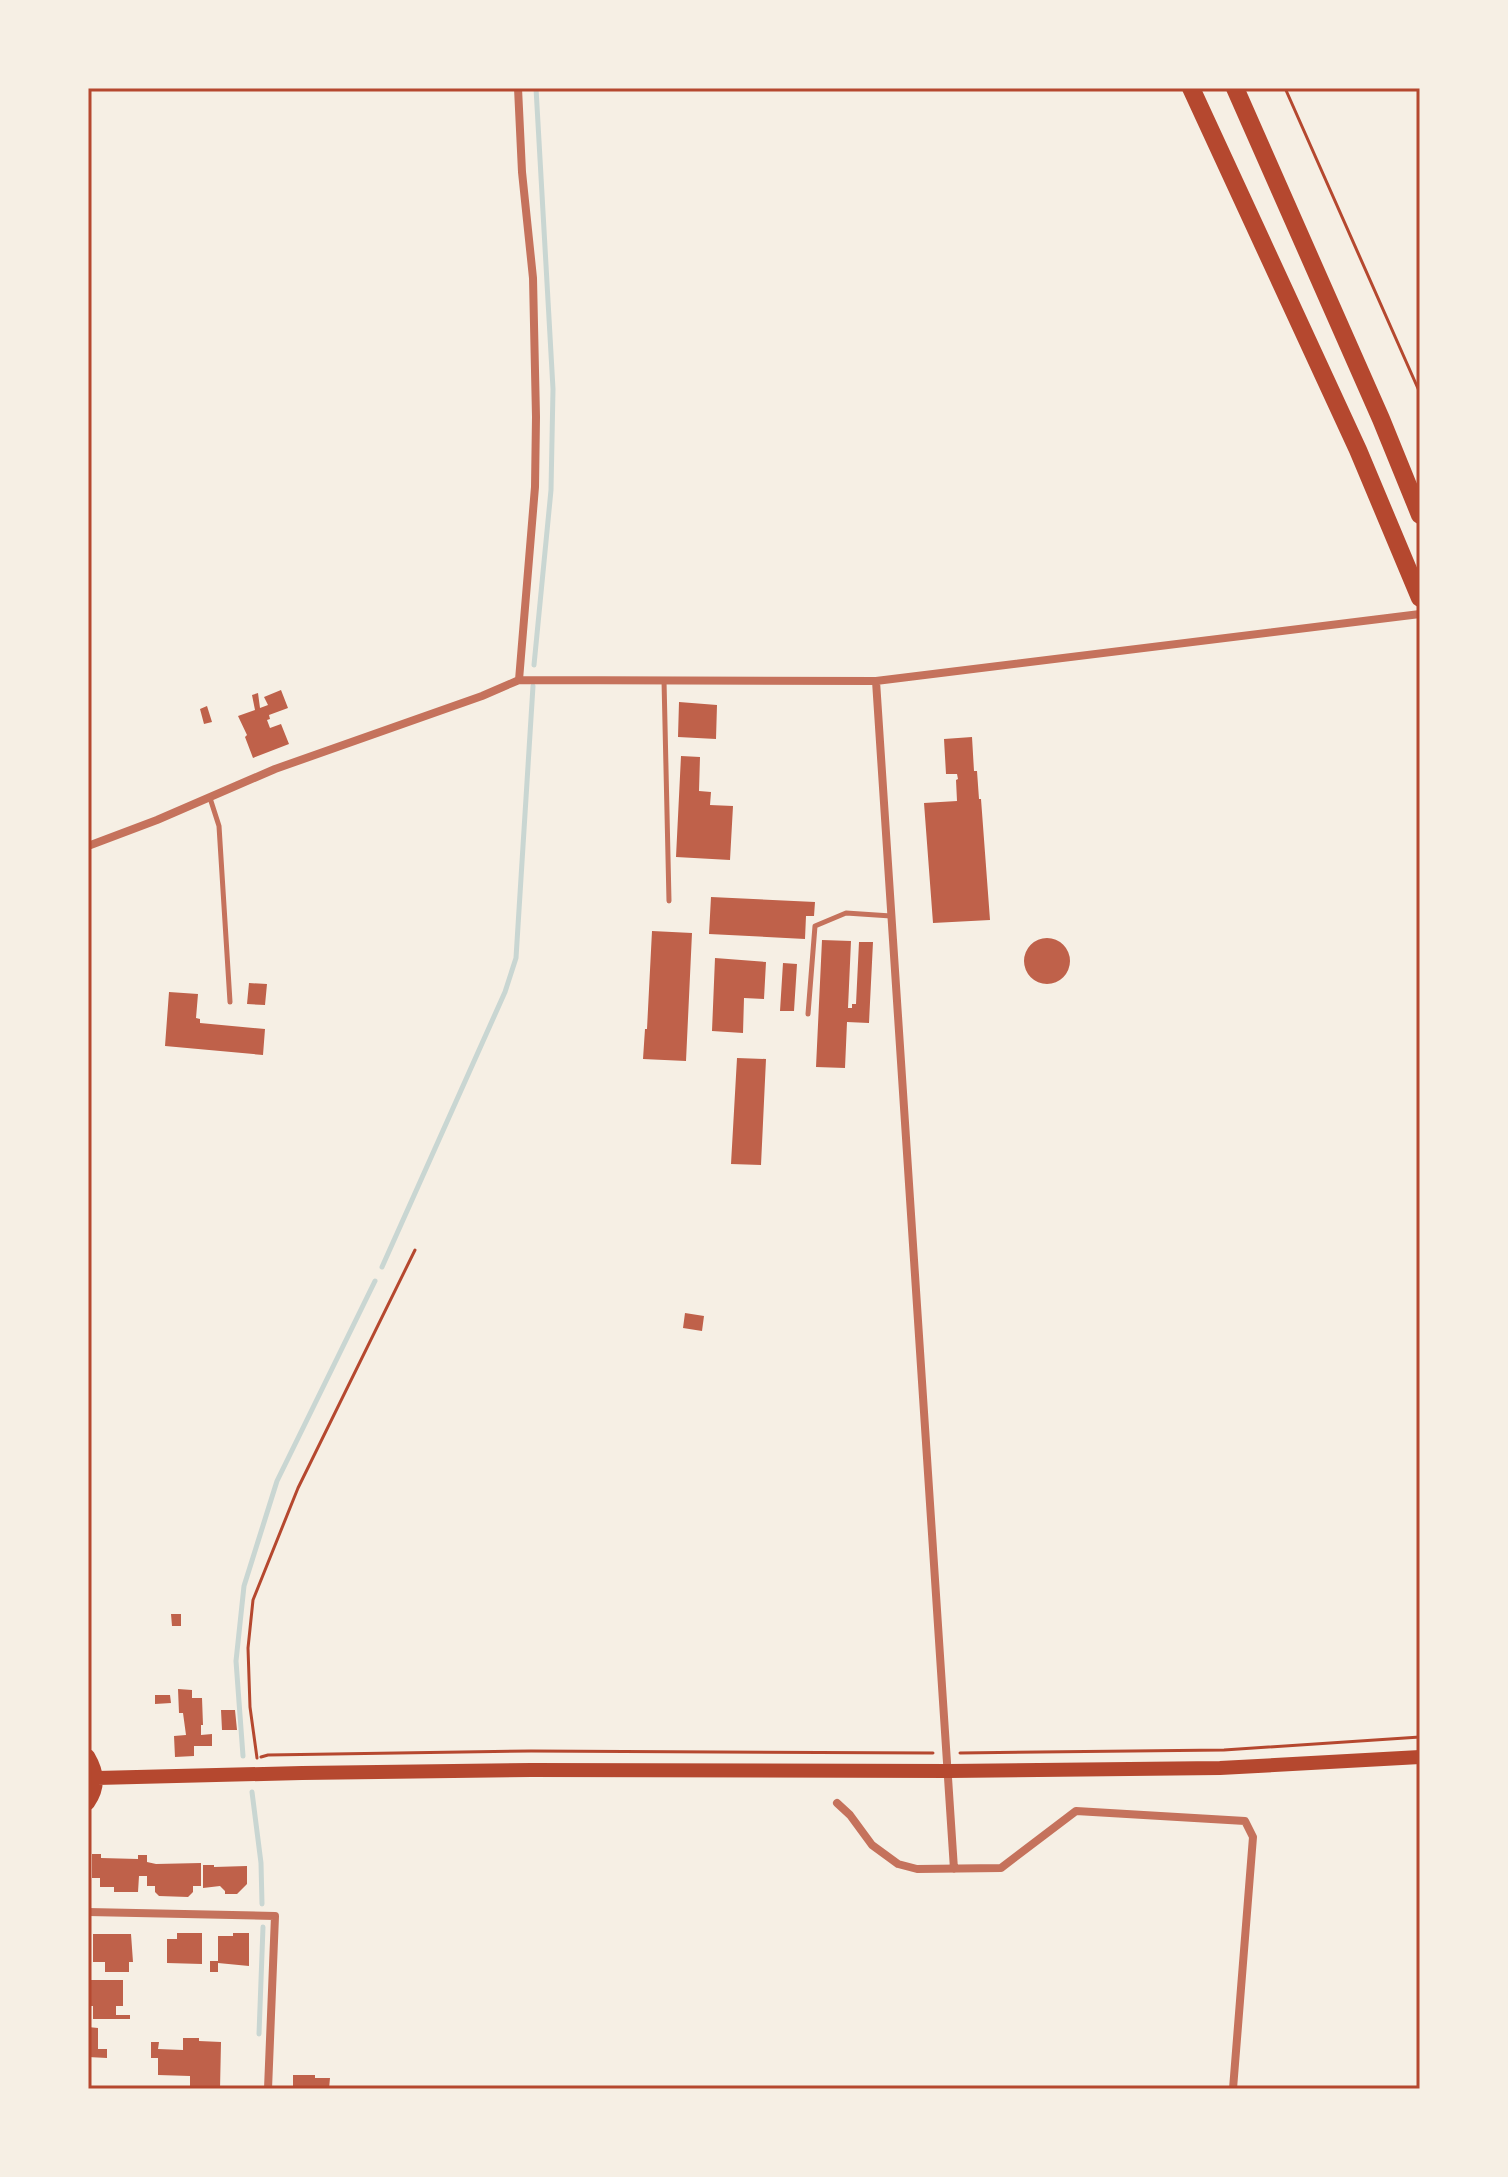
<svg xmlns="http://www.w3.org/2000/svg" width="1508" height="2177" viewBox="0 0 1508 2177" font-family="'Varela Round',sans-serif">
  <rect width="100%" height="100%" fill="#f6efe4"/>
  <g fill="none" stroke-linecap="round" stroke-linejoin="round">
    <path stroke="#c9d6d2" stroke-width="5" d="M534,665L551,490L553,389L536,88
      M382,1267L505,992L516,958L533,686
      M243,1756L236,1661L244,1586L277,1481L375,1281
      M252,1792L261,1863L262,1904
      M259,2034L263,1927"/>
  </g>
  <path fill="#bf614a" d="M281,690L288,708L269,715L270,719L267,720L270,728L281,724L289,744L253,758L245,737L247,735L238,716L255,710L252,695L258,693L260,708L268,705L264,697Z
    M679,702L717,705L716,739L678,737Z
    M207,706L212,722L204,724L200,709Z
    M972,737L974,771H977L979,799H981L990,920L933,923L924,803L957,801L956,780L958,779L957,774H946L944,739Z
    M681,756L700,757L699,791L711,792L710,805L733,806L730,860L676,857Z
    M711,897L815,902L814,916H806L805,939L709,934Z
    M652,931L692,933L686,1061L643,1059L645,1029H647Z
    M1024 961a23 23 0 1 1 46 0a23 23 0 1 1-46 0Z
    M822,940L851,941L848,1008H852V1004H856L859,942H873L869,1023L847,1022L845,1068L816,1067Z
    M715,958L766,962L764,999L744,998L743,1033L712,1031Z
    M783,963L797,964L794,1011H780Z
    M249,983L267,984L265,1005L247,1004Z
    M169,992L198,994L196,1018L200,1019V1023L265,1029L263,1055L165,1046Z
    M737,1058L766,1059L761,1165L731,1164Z
    M685,1313L704,1316L702,1331L683,1328Z
    M171,1614H181V1626H172Z
    M178,1689L192,1690V1698H202L203,1725H201V1735L212,1734V1746H194V1756L175,1757L174,1736L186,1735L183,1713H179Z
    M155,1695H170L171,1703L155,1704Z
    M221,1710H235L237,1730H222Z
    M92,1854H101V1858L138,1859V1855H147V1862L156,1864L201,1863V1886H193V1892L188,1897L159,1896L155,1892V1886H147V1876H139L138,1892H114V1887H100V1878H92Z
    M203,1865H214V1867L247,1866V1884L237,1894H225V1891L220,1886L203,1888Z
    M177,1933H202V1964L167,1963V1939H177Z
    M233,1933H249V1966L218,1963V1972H210V1961H218V1936H233Z
    M93,1934H131L133,1962H129V1972H105V1962H93Z
    M88,1980H123V2006H116V2015H130V2019H93V2006H88Z
    M88,2027L98,2028V2049H107V2058L88,2057Z
    M183,2038H199V2041L221,2042L220,2089H190V2076L158,2075V2058H151V2042H159L158,2049L183,2050Z
    M293,2075H315V2078H330L329,2089H293Z"/>
  <g fill="none" stroke-linecap="round" stroke-linejoin="round">
    <path stroke="#b5482f" stroke-width="3" d="M1285,88L1420,393
      M960,1753L1224,1750L1420,1737
      M261,1757L268,1755L531,1751L933,1753
      M257,1758L250,1707L248,1648L253,1600L298,1488L415,1250"/>
    <path stroke="#c5725c" stroke-width="5" d="M664,680L669,901
      M210,798L219,826L230,1002
      M808,1014L815,926L846,913L891,916"/>
    <path stroke="#c5725c" stroke-width="8" d="M518,88L522,172L533,278L536,417L535,487L519,680
      M876,681L954,1869
      M88,846L157,820L275,769L482,696L519,680L876,681L1420,614
      M837,1803L850,1815L872,1845L898,1864L917,1869L1001,1868L1076,1811L1245,1821L1253,1837L1233,2089
      M88,1912L275,1916L268,2089"/>
    <path stroke="#b5482f" stroke-width="14" d="M88,1756C98,1773 99,1787 88,1803
      M97,1778L302,1773L531,1770L949,1771L1220,1768L1420,1757"/>
    <path stroke="#b5482f" stroke-width="18" d="M1191,88L1358,450L1420,598
      M1235,88L1381,419L1420,515"/>
  </g>
  <rect width="1508" height="2177" fill="none" stroke="#f6efe4" stroke-width="180"/>
  <rect x="90" y="90" width="1328" height="1997" fill="none" stroke="#b5482f" stroke-width="3"/>
</svg>
